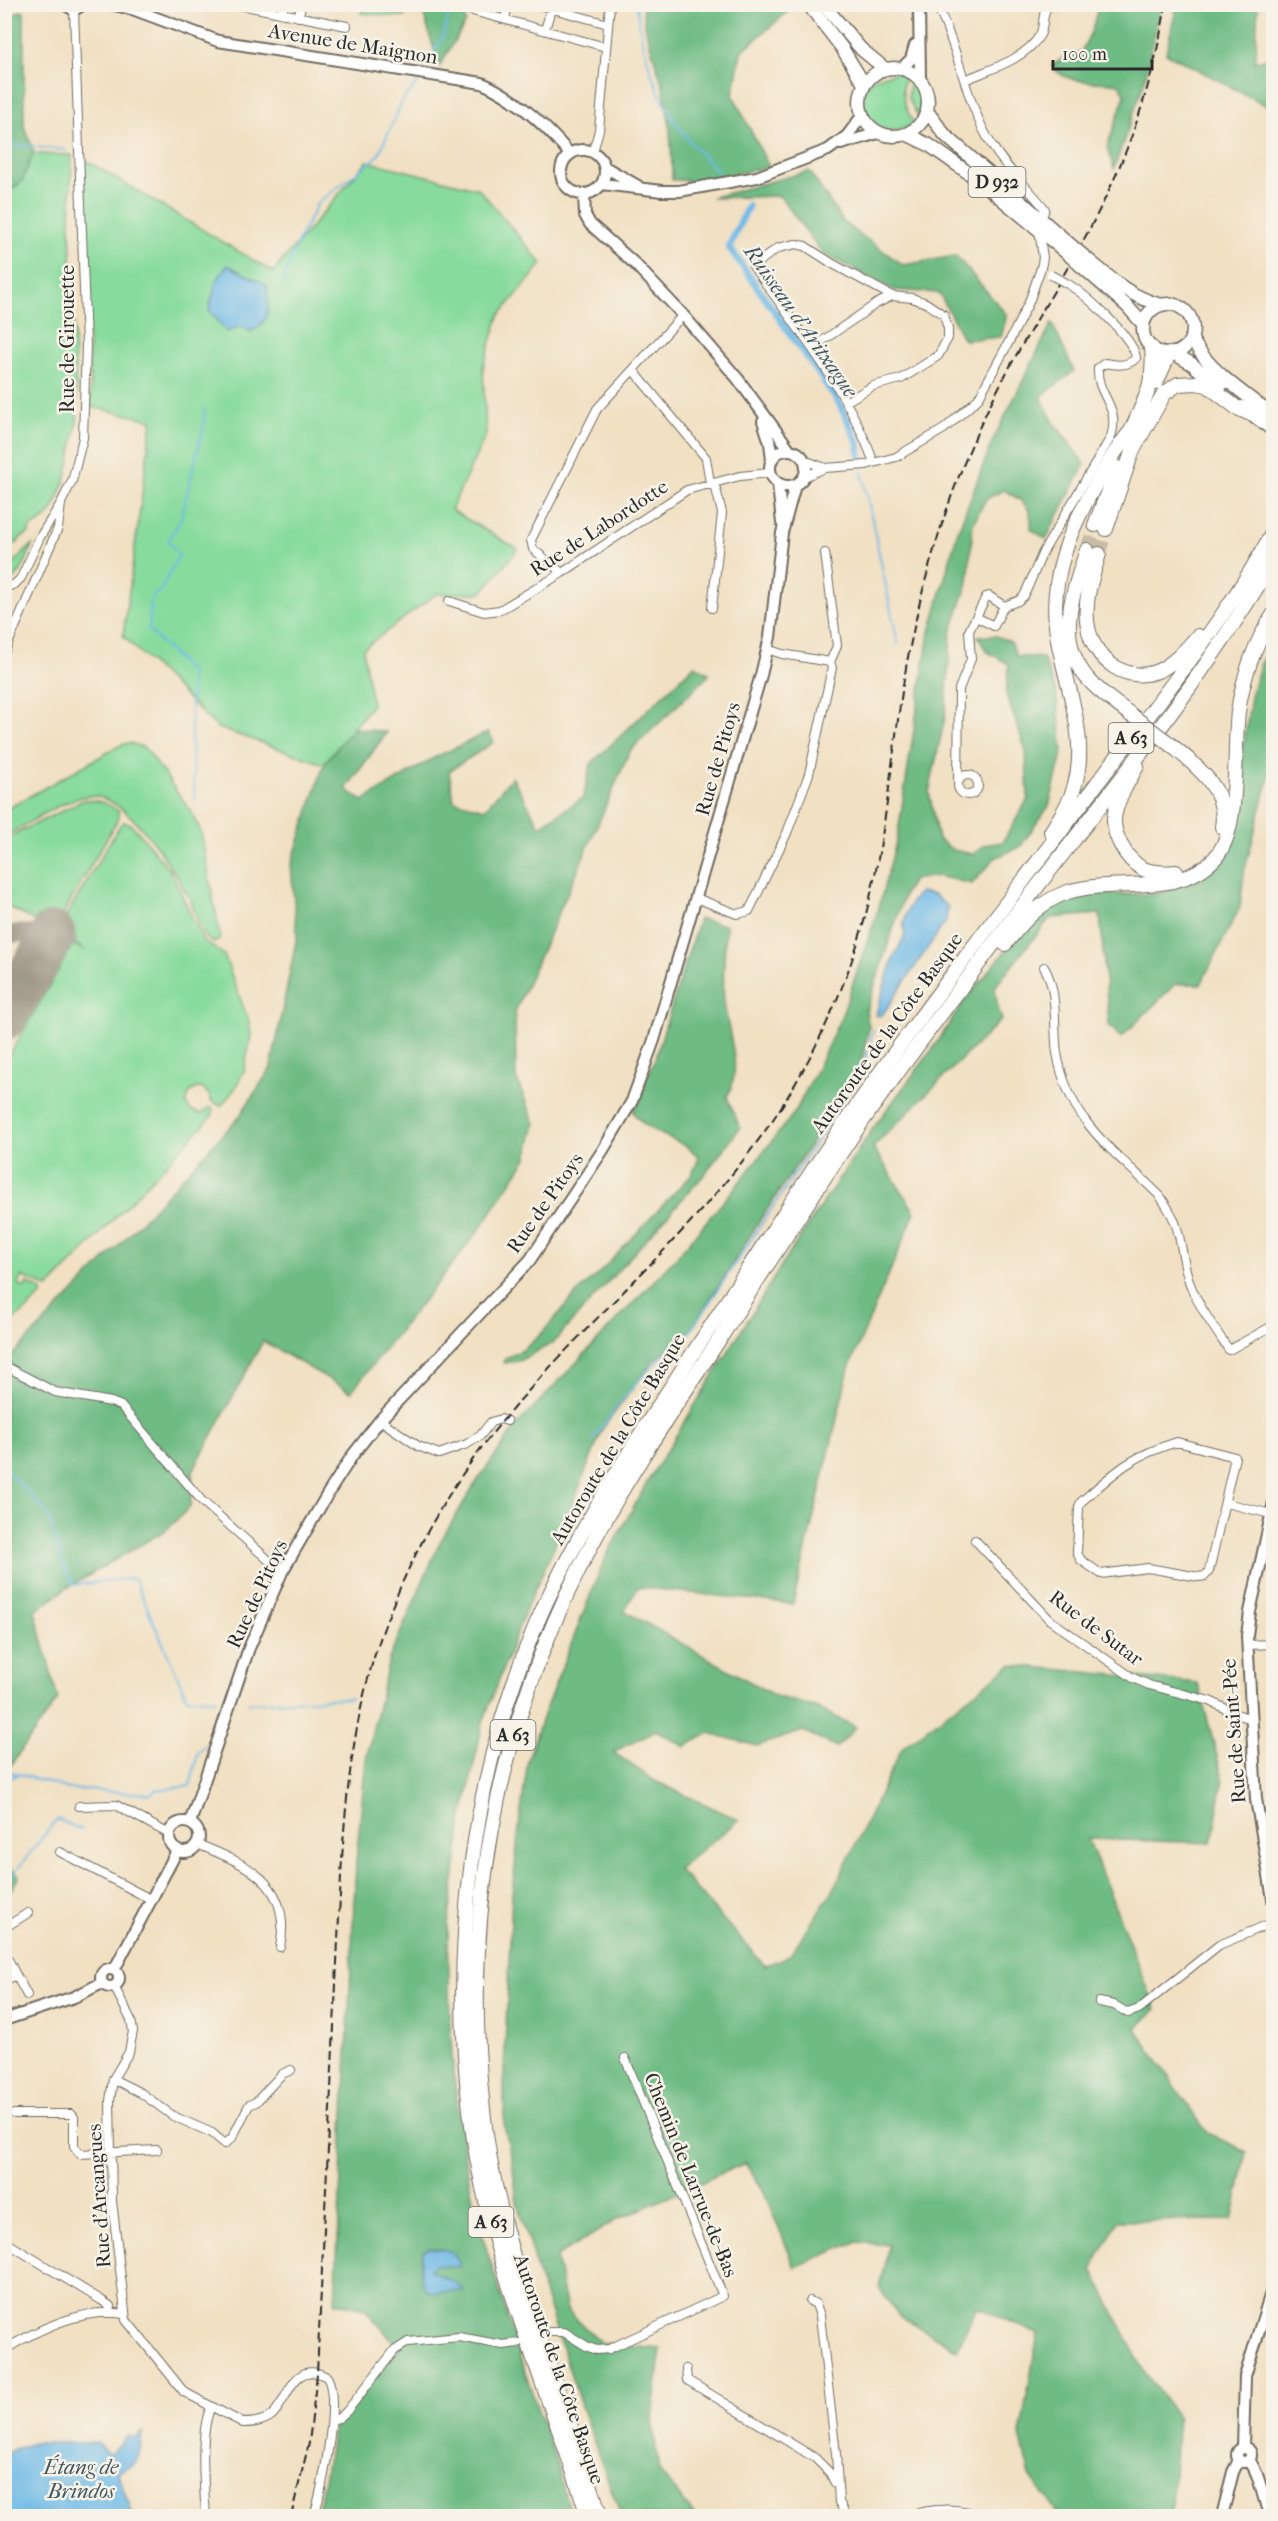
<svg xmlns="http://www.w3.org/2000/svg" width="1278" height="2521" viewBox="0 0 1278 2521" font-family="'IM FELL French Canon',serif">
  <rect width="100%" height="100%" fill="#f7f3e8"/>
  <filter id="ink" filterUnits="userSpaceOnUse"><feTurbulence type="fractalNoise" baseFrequency=".0167" numOctaves="2"/><feDisplacementMap in="SourceGraphic" scale="12" xChannelSelector="R" yChannelSelector="G"/><feConvolveMatrix kernelMatrix="1 2 1 2 8 2 1 2 1" color-interpolation-filters="sRGB"/></filter>
  <filter id="wash" filterUnits="userSpaceOnUse"><feTurbulence type="fractalNoise" baseFrequency=".008" numOctaves="4" result="noise"/><feDisplacementMap in="SourceGraphic" scale="24" xChannelSelector="R" yChannelSelector="G"/><feGaussianBlur stdDeviation="1.35" result="paint"/><feColorMatrix in="noise" values="0 0 0 0 0 0 0 0 0 0 0 0 0 0 0 0 0 1.4 0 .05"/><feComposite in="paint" operator="in"/></filter>
  <g filter="url(#wash)">
    <rect width="100%" height="100%" fill="#f1e0c2"/>
    <path fill="#88db9d" stroke="#5a8364" stroke-width="1.5" d="M362,5H405L404,17L361,13Z
      M897,72L905,75C900,92 904,108 914,123C876,150 844,97 874,79C880,75 890,75 897,72Z
      M910,78C923,89 926,103 919,118L908,98Z
      M33,154L72,155L70,225L77,421C72,450 67,490 49,515C44,521 36,524 30,528L29,533L19,539L18,543L11,544L12,547L5,555V195L22,181Z
      M82,158L273,272L367,161L479,189L542,264L499,316L483,367L486,434L451,510L518,549L481,593L436,594L363,649L372,705L324,764L218,728L123,636L152,420L91,407Z
      M33,544C26,558 22,579 5,584V571Z
      M129,743L143,747L149,753L190,810L201,832L220,936L218,941L213,943C200,937 196,912 190,900C174,869 127,792 87,796C62,800 28,824 5,836V810L121,745Z
      M84,800C98,800 106,802 118,811L119,817L56,926L38,916L35,921L5,905V839Z
      M124,822L131,824L170,870L203,940L224,955L249,1022L251,1035L244,1071L234,1090L221,1106L211,1101L210,1096L204,1089L197,1088L190,1092L186,1103L190,1110L201,1114L210,1107L213,1110L212,1116L48,1288L22,1276L18,1284L24,1288L27,1283L42,1291V1294L28,1309L5,1326L4,1240L8,1234L4,1232L5,1063L73,945L85,950L74,943L77,939L59,928L120,825Z"/>
    <path fill="#6ebb84" stroke="#4c7358" stroke-width="1.5" d="M1099,4L1161,5L1144,83L1114,169L1107,147L1125,95L1119,84C1096,80 1067,86 1052,66L1066,56L1081,52L1092,30Z
      M421,5H460L466,22L439,67Z
      M787,5L791,9L741,52L733,95L769,167L698,181L672,180C672,148 670,118 663,87C656,59 643,33 643,5Z
      M1177,5H1258L1255,62L1273,56V109L1166,53Z
      M20,11L24,12V126L34,152L22,181L5,195V20Z
      M809,171L844,223L903,265L956,256L1007,315L1001,337L964,340L939,293L894,290L823,254L780,196L711,198Z
      M1052,323L1074,371L1041,397L1054,423L1085,464L1046,539L1031,529C1033,506 1023,501 1004,490L986,499L973,524L968,582L951,633L945,717L929,792L938,839L953,850L973,854L984,845L1003,842L1028,799L1026,751L1006,694L1009,664L986,651L978,636H996L1011,642L1016,656L1043,658L1056,691L1063,751L1049,806L1020,847L995,858L972,884L937,876L913,880L905,893L866,1011L869,1028L859,1071L758,1223L691,1330L654,1360L603,1428L565,1523L525,1611L483,1722L462,1820L448,1926L450,2024L453,2070L465,2159L476,2215L523,2367L554,2455L571,2516H317L334,2426L349,2411L399,2348L365,2309L335,2302L356,1862L366,1759L389,1659L440,1542L473,1487L517,1425L673,1261L733,1190L795,1112L817,1069L842,1015L877,913L897,839L928,639L958,531L992,442Z
      M1273,627V763L1244,872L1240,907L1201,984H1175L1121,1038L1109,1025L1100,914L1050,918L995,987L998,1009L1002,1019L873,1147L915,1212L849,1368L793,1604L638,1587L624,1611L775,1696L815,1707L856,1727L837,1747L803,1731L757,1746L709,1733L685,1747L656,1730L613,1752L655,1781L739,1820L678,1869L765,1966L790,1955L834,1889L902,1748L1011,1665L1198,1683L1223,1779L1212,1843L1088,1839L1156,2009L1136,2029L1207,2133L1247,2152L1232,2220L1118,2221L1092,2269L1142,2368L1178,2419L1171,2516H1059L1030,2476L1020,2435L1038,2334L977,2307L957,2350L898,2315L879,2288L889,2245L856,2242L795,2267L762,2188L745,2163L616,2220L556,2257L567,2310L602,2344L661,2349L652,2418L659,2471L695,2516H621L582,2409L537,2271L517,2202L512,2161L504,2125V2070L512,1895L520,1818L528,1760L543,1715L605,1558L648,1481L788,1255L876,1124L932,1050L965,1000L1029,923L1051,905L1094,894H1157L1202,879L1230,850L1242,804L1243,749L1252,691Z
      M695,665L710,674L630,751L515,1012L516,1078L535,1123L527,1158L480,1229L351,1392L263,1341L193,1471L190,1507L166,1530L64,1590L35,1611L58,1699L5,1773V1363L127,1237L239,1117L271,1068L297,936L291,865L324,764L353,728L387,732L346,789L363,801L432,759L488,732L494,742L449,771L454,801L485,809L512,777L540,826L583,798L591,764Z
      M699,919L726,925C725,950 722,976 724,1001C727,1034 744,1065 727,1097L740,1128L703,1176L553,1343L519,1361L503,1363L505,1358L523,1350L542,1333L576,1294L603,1269L692,1174L699,1158C682,1136 652,1139 633,1112L656,1056Z
      M4,1864L19,1876L11,1890L5,1893Z"/>
    <path fill="#6ebae7" stroke="#4c7289" stroke-width="1.5" d="M227,265L267,285C269,305 271,322 251,332L240,326L227,332L209,310L216,282Z
      M920,892L934,895L948,907L946,921L882,1015L878,1016L876,1014L892,961L905,935C900,923 910,900 920,892Z
      M429,2248C447,2250 453,2248 461,2267L436,2265L429,2269C441,2278 455,2279 464,2291L431,2292L424,2288C420,2277 420,2262 423,2251Z
      M143,2432C140,2448 141,2466 123,2469L118,2474L133,2516H5V2453L33,2443H97L106,2452L112,2453L127,2436L135,2438Z"/>
    <g fill="none" stroke-linecap="round" stroke-linejoin="round">
      <path stroke="#6ebae7" stroke-width="2" d="M636,4C642,49 654,94 681,130C691,145 706,158 718,172
        M426,66L443,36L451,4
        M4,144L66,150
        M282,285L298,241L318,203L378,156L403,100L419,81
        M862,472L898,644
        M195,800L191,742V673L149,630L152,595L159,593L179,555L168,541L181,519L205,420L204,410
        M593,1439C623,1397 649,1365 690,1332L855,1083L863,1068L873,1030
        M4,1468L43,1508L50,1519L63,1565L74,1585L134,1578L187,1698L216,1699
        M248,1703L351,1698
        M4,1770L69,1789L151,1794L155,1790L190,1786L198,1753L211,1740L215,1725V1715
        M4,1781L18,1774
        M4,1886L57,1819L82,1830"/>
      <path stroke="#6ebae7" stroke-width="7" d="M748,206L729,247L838,401L858,442L860,455"/>
      <path stroke="#8e8676" stroke-width="18" d="M4,936C60,919 65,985 21,989"/>
      <path stroke="#8e8676" stroke-width="45" d="M4,1018L53,934"/>
    </g>
  </g>
  <g filter="url(#ink)">
    <g fill="none" stroke-linecap="round" stroke-linejoin="round">
      <path stroke="#c9bca4" stroke-width="14" stroke-dasharray="14 7" stroke-linecap="butt" d="M1087,550L1095,525
        M1099,554L1106,529"/>
      <defs>
        <path id="street" d="M235,4L347,26
          M282,4L284,14
          M467,4L469,10L606,47
          M535,4L608,24
          M936,4C959,48 965,100 990,142C1004,167 1027,186 1045,209L1041,220
          M298,17L302,4
          M505,19L508,4
          M545,30L551,9
          M965,80C990,69 1025,60 1040,35C1045,25 1041,13 1049,4
          M593,152L599,130L610,4
          M812,348L876,304L892,296
          M633,370L706,458L710,483L716,489L722,513L712,608
          M847,401L873,386L901,379L938,356L948,338V329L944,315L926,303L912,298L892,296L833,264L805,246L796,244L778,248L753,266C798,329 848,390 874,463
          M825,468L866,465L896,457L944,429L978,399L1011,338L1029,302L1041,268L1043,258L1039,230
          M804,477L825,468L804,460
          M825,553L837,646L830,662
          M562,573L533,549L531,540L597,409L683,315
          M4,588L15,584L21,578L40,537L61,503L72,481L83,438L86,345L74,10
          M449,601L484,612L500,610L562,573L687,490L740,476L770,473
          M1004,606L994,626L976,617L986,597L989,596L1004,606L1018,601L1024,596L1043,552L1111,437C1121,405 1096,396 1098,368L1105,363C1115,365 1128,367 1136,358C1134,338 1086,295 1068,284
          M4,653L58,528L61,504
          M958 785a10 10 0 1 1 20 0a10 10 0 1 1-20 0Z
          M958,782L959,689L971,659L969,631L976,617
          M696,898L737,914L749,911L787,833L809,774L832,668L830,662L782,654L767,649
          M1044,967C1059,992 1053,1025 1057,1053C1069,1123 1114,1150 1160,1196C1166,1205 1173,1215 1176,1225C1183,1246 1183,1269 1192,1289C1201,1310 1216,1331 1229,1350L1274,1325
          M5,1366L55,1392L111,1402L121,1406L202,1501L282,1572
          M380,1420L418,1446L439,1454L467,1444L480,1436L491,1422L501,1419L507,1421
          M1177,1442L1235,1457L1209,1571L1205,1576L1199,1577L1148,1568L1101,1574L1081,1560L1077,1553L1079,1507L1081,1502C1116,1471 1131,1456 1177,1442Z
          M1226,1503L1271,1514
          M975,1540L1050,1620L1133,1678L1149,1685L1210,1701L1236,1714L1252,1719
          M1247,1645L1274,1644
          M79,1806L116,1805L169,1834
          M197,1844C247,1864 293,1884 280,1947
          M60,1852L152,1900
          M4,1928L28,1913
          M4,1952L10,1963
          M4,1966L10,1963L16,1975L4,1981
          M16,1975L27,1995
          M114,1986L131,2020L133,2031L129,2052L113,2079L110,2101L112,2201L126,2320L184,2392L243,2423C253,2423 263,2422 271,2416C289,2402 291,2358 327,2377C341,2399 322,2490 314,2516
          M1099,2002L1114,2005L1128,2013L1139,2009L1219,1945L1274,1922
          M113,2079L141,2093L173,2116L212,2133L225,2144L232,2138L249,2105L256,2102L282,2074L291,2070
          M14,2114H71L74,2117V2146L80,2154L157,2150
          M4,2241L101,2300L110,2306L109,2313
          M810,2301L816,2304L820,2316L836,2454L839,2502L847,2516
          M550,2332H564L588,2347L597,2350L609,2349L723,2296L625,2058
          M4,2350C38,2329 84,2307 124,2314
          M686,2369L687,2380L815,2458L830,2473L835,2483
          M332,2420L339,2418L347,2411L394,2351L408,2342L459,2337L503,2345L518,2343
          M206,2516C204,2488 199,2431 211,2407
          M910,2516C930,2508 959,2507 979,2516"/>
        <path id="secondary" d="M64,4L74,10L84,4
          M111,4L135,10L218,41L482,83C517,98 546,126 570,154
          M919,4L920,79
          M902,68L911,59L915,45
          M841,144L878,133
          M561 172a22 22 0 1 1 44 0a22 22 0 1 1-44 0Z
          M605,167L638,186
          M602,184L662,191H679L757,177L828,150L847,136L862,116
          M584,194L585,215L590,224L635,264L683,315L738,379L790,450
          M763,421L770,443L772,460
          M770 468a18 18 0 1 1 36 0a18 18 0 1 1-36 0Z
          M778,484L782,523
          M1274,1502L1250,1612L1247,1636L1256,1799L1274,1905
          M169 1837a15 15 0 1 1 30 0a15 15 0 1 1-30 0Z
          M190,1823L249,1648L282,1572L327,1495L352,1456L380,1420L530,1260L603,1150L632,1101L654,1040L761,675L770,637L782,533L795,485
          M101 1978a9 9 0 1 1 18 0a9 9 0 1 1-18 0Z
          M114,1970L177,1851
          M4,2020L74,1997L102,1983
          M1243,2447L1245,2376L1274,2283
          M1237 2455a7 7 0 1 1 14 0a7 7 0 1 1-14 0Z
          M1249,2460C1261,2476 1262,2498 1270,2516
          M1222,2516L1233,2472L1239,2460"/>
        <path id="primary" d="M808,4L842,48L864,84
          M823,4L861,49L884,68
          M860 102a34 34 0 1 1 68 0a34 34 0 1 1-68 0Z
          M927,111L945,135L1073,247
          M906,134L929,145L980,181L1069,255
          M1085,257C1109,277 1131,298 1162,305
          M1080,265L1127,306L1143,324
          M1143 329a25 25 0 1 1 50 0a25 25 0 1 1-50 0Z
          M1191,337C1205,368 1247,396 1274,416
          M1173,353L1192,364L1220,388
          M1242,407L1274,431"/>
        <path id="highway" d="M1156,383L1169,354
          M1129,436C1142,404 1156,385 1152,348
          M1095,525L1117,468
          M1106,529L1132,452L1164,394L1178,384L1196,383L1207,385L1237,408L1248,413
          M1087,550C1073,593 1054,640 1088,679C1100,693 1117,704 1131,715
          M1099,554C1092,577 1083,602 1088,627C1094,660 1127,685 1160,670C1176,662 1186,649 1198,636
          M1166,741C1193,763 1229,788 1222,827
          M1137,766C1129,781 1118,796 1115,813C1110,832 1126,860 1143,869C1153,873 1165,873 1176,872
          M1051,832C1059,819 1068,806 1073,791C1091,739 1065,686 1057,634C1048,576 1072,524 1101,475C1111,459 1119,444 1132,430
          M1005,944C1023,922 1040,901 1068,892C1115,877 1178,898 1215,858C1241,830 1233,751 1238,712C1243,677 1254,644 1274,614
          M588,2516C549,2391 494,2270 474,2140C447,1960 470,1766 547,1600C594,1502 655,1411 715,1320C762,1247 808,1175 858,1104C903,1039 951,977 998,914C1050,845 1103,776 1155,707C1198,650 1241,593 1274,530
          M600,2516C563,2390 504,2266 486,2134C458,1928 494,1727 592,1544C628,1475 672,1411 715,1346C763,1271 811,1196 861,1123C910,1054 962,986 1013,918C1102,802 1200,685 1274,559"/>
      </defs>
      <use href="#street" stroke="#706a60" stroke-width="10"/>
      <use href="#secondary" stroke="#706a60" stroke-width="14"/>
      <use href="#primary" stroke="#706a60" stroke-width="15"/>
      <use href="#highway" stroke="#706a60" stroke-width="16"/>
      <use href="#street" stroke="#fff" stroke-width="8"/>
      <use href="#secondary" stroke="#fff" stroke-width="10"/>
      <use href="#primary" stroke="#fff" stroke-width="12"/>
      <use href="#highway" stroke="#fff" stroke-width="14"/>
      <path stroke="#2b2b2b" stroke-width="2" stroke-dasharray="9 4.5" stroke-linecap="butt" d="M291,2516L309,2443L317,2374C323,2244 330,2114 336,1984C342,1862 342,1740 385,1625C414,1547 456,1475 510,1412C599,1307 711,1219 785,1101C821,1042 850,977 867,910C885,839 891,765 902,692C912,627 928,564 949,503C965,458 984,414 1007,372C1040,311 1080,253 1109,190C1137,131 1155,69 1166,4"/>
      <defs>
        <path id="street-bridge" d="M1051,275L1068,284"/>
        <path id="primary-bridge" d="M1073,247L1085,257
          M1069,255L1080,265"/>
        <path id="highway-bridge" d="M1131,715L1166,741"/>
      </defs>
      <use href="#street-bridge" stroke="#706a60" stroke-width="10" stroke-linecap="butt"/>
      <use href="#primary-bridge" stroke="#706a60" stroke-width="15" stroke-linecap="butt"/>
      <use href="#highway-bridge" stroke="#706a60" stroke-width="16" stroke-linecap="butt"/>
      <use href="#street-bridge" stroke="#fff" stroke-width="8"/>
      <use href="#primary-bridge" stroke="#fff" stroke-width="12"/>
      <use href="#highway-bridge" stroke="#fff" stroke-width="14"/>
    </g>
  </g>
  <g text-anchor="middle" dominant-baseline="central" stroke-width="5" stroke-linejoin="round" paint-order="stroke">
    <g fill="#f7f3e8" stroke="#686764" stroke-width="1.5">
      <rect x="968.5" y="167" width="57" height="30" rx="4.5"/>
      <rect x="1108.5" y="723" width="45" height="30" rx="4.5"/>
      <rect x="490.5" y="1720" width="45" height="30" rx="4.5"/>
      <rect x="468.5" y="2207" width="45" height="30" rx="4.5"/>
    </g>
    <g font-size="18" font-weight="bold" fill="#2b2b2b">
      <text x="997" y="182">D 932</text>
      <text x="1131" y="738">A 63</text>
      <text x="513" y="1735">A 63</text>
      <text x="491" y="2222">A 63</text>
    </g>
    <g font-size="20" fill="#2b2b2b" stroke="#f7f3e8">
      <text transform="translate(353 44) rotate(9)">Avenue de Maignon</text>
      <text transform="translate(67 339) rotate(-90)">Rue de Girouette</text>
      <text transform="translate(599 528) rotate(-33)">Rue de Labordotte</text>
      <text transform="translate(718 759) rotate(-74)">Rue de Pitoys</text>
      <text transform="translate(887 1033) rotate(-54)">Autoroute de la Côte Basque</text>
      <text transform="translate(545 1203) rotate(-55)">Rue de Pitoys</text>
      <text transform="translate(618 1439) rotate(-59)">Autoroute de la Côte Basque</text>
      <text transform="translate(257 1594) rotate(-65)">Rue de Pitoys</text>
      <text transform="translate(1096 1628) rotate(37)">Rue de Sutar</text>
      <text transform="translate(1234 1731) rotate(-94)">Rue de Saint-Pée</text>
      <text transform="translate(691 2175) rotate(68)">Chemin de Larrue-de-Bas</text>
      <text transform="translate(99 2196) rotate(-94)">Rue d'Arcangues</text>
      <text transform="translate(559 2369) rotate(71)">Autoroute de la Côte Basque</text>
    </g>
    <g font-size="21" font-style="italic" fill="#3f5663" stroke="#f7f3e8">
      <text transform="translate(801 321) rotate(55)">Ruisseau d'Aritxague</text>
      <text x="81" y="2467">Étang de<tspan x="81" dy="24">Brindos</tspan></text>
    </g>
  </g>
  <rect width="1278" height="2521" fill="none" stroke="#f7f3e8" stroke-width="24"/>
  <path d="M1053 60v9h99v-9" fill="none" stroke="#2b2b2b" stroke-width="3"/>
  <text x="1062" y="60" font-size="18" fill="#2b2b2b" stroke="#f7f3e8" stroke-width="4.5" paint-order="stroke">100 m</text>
</svg>
